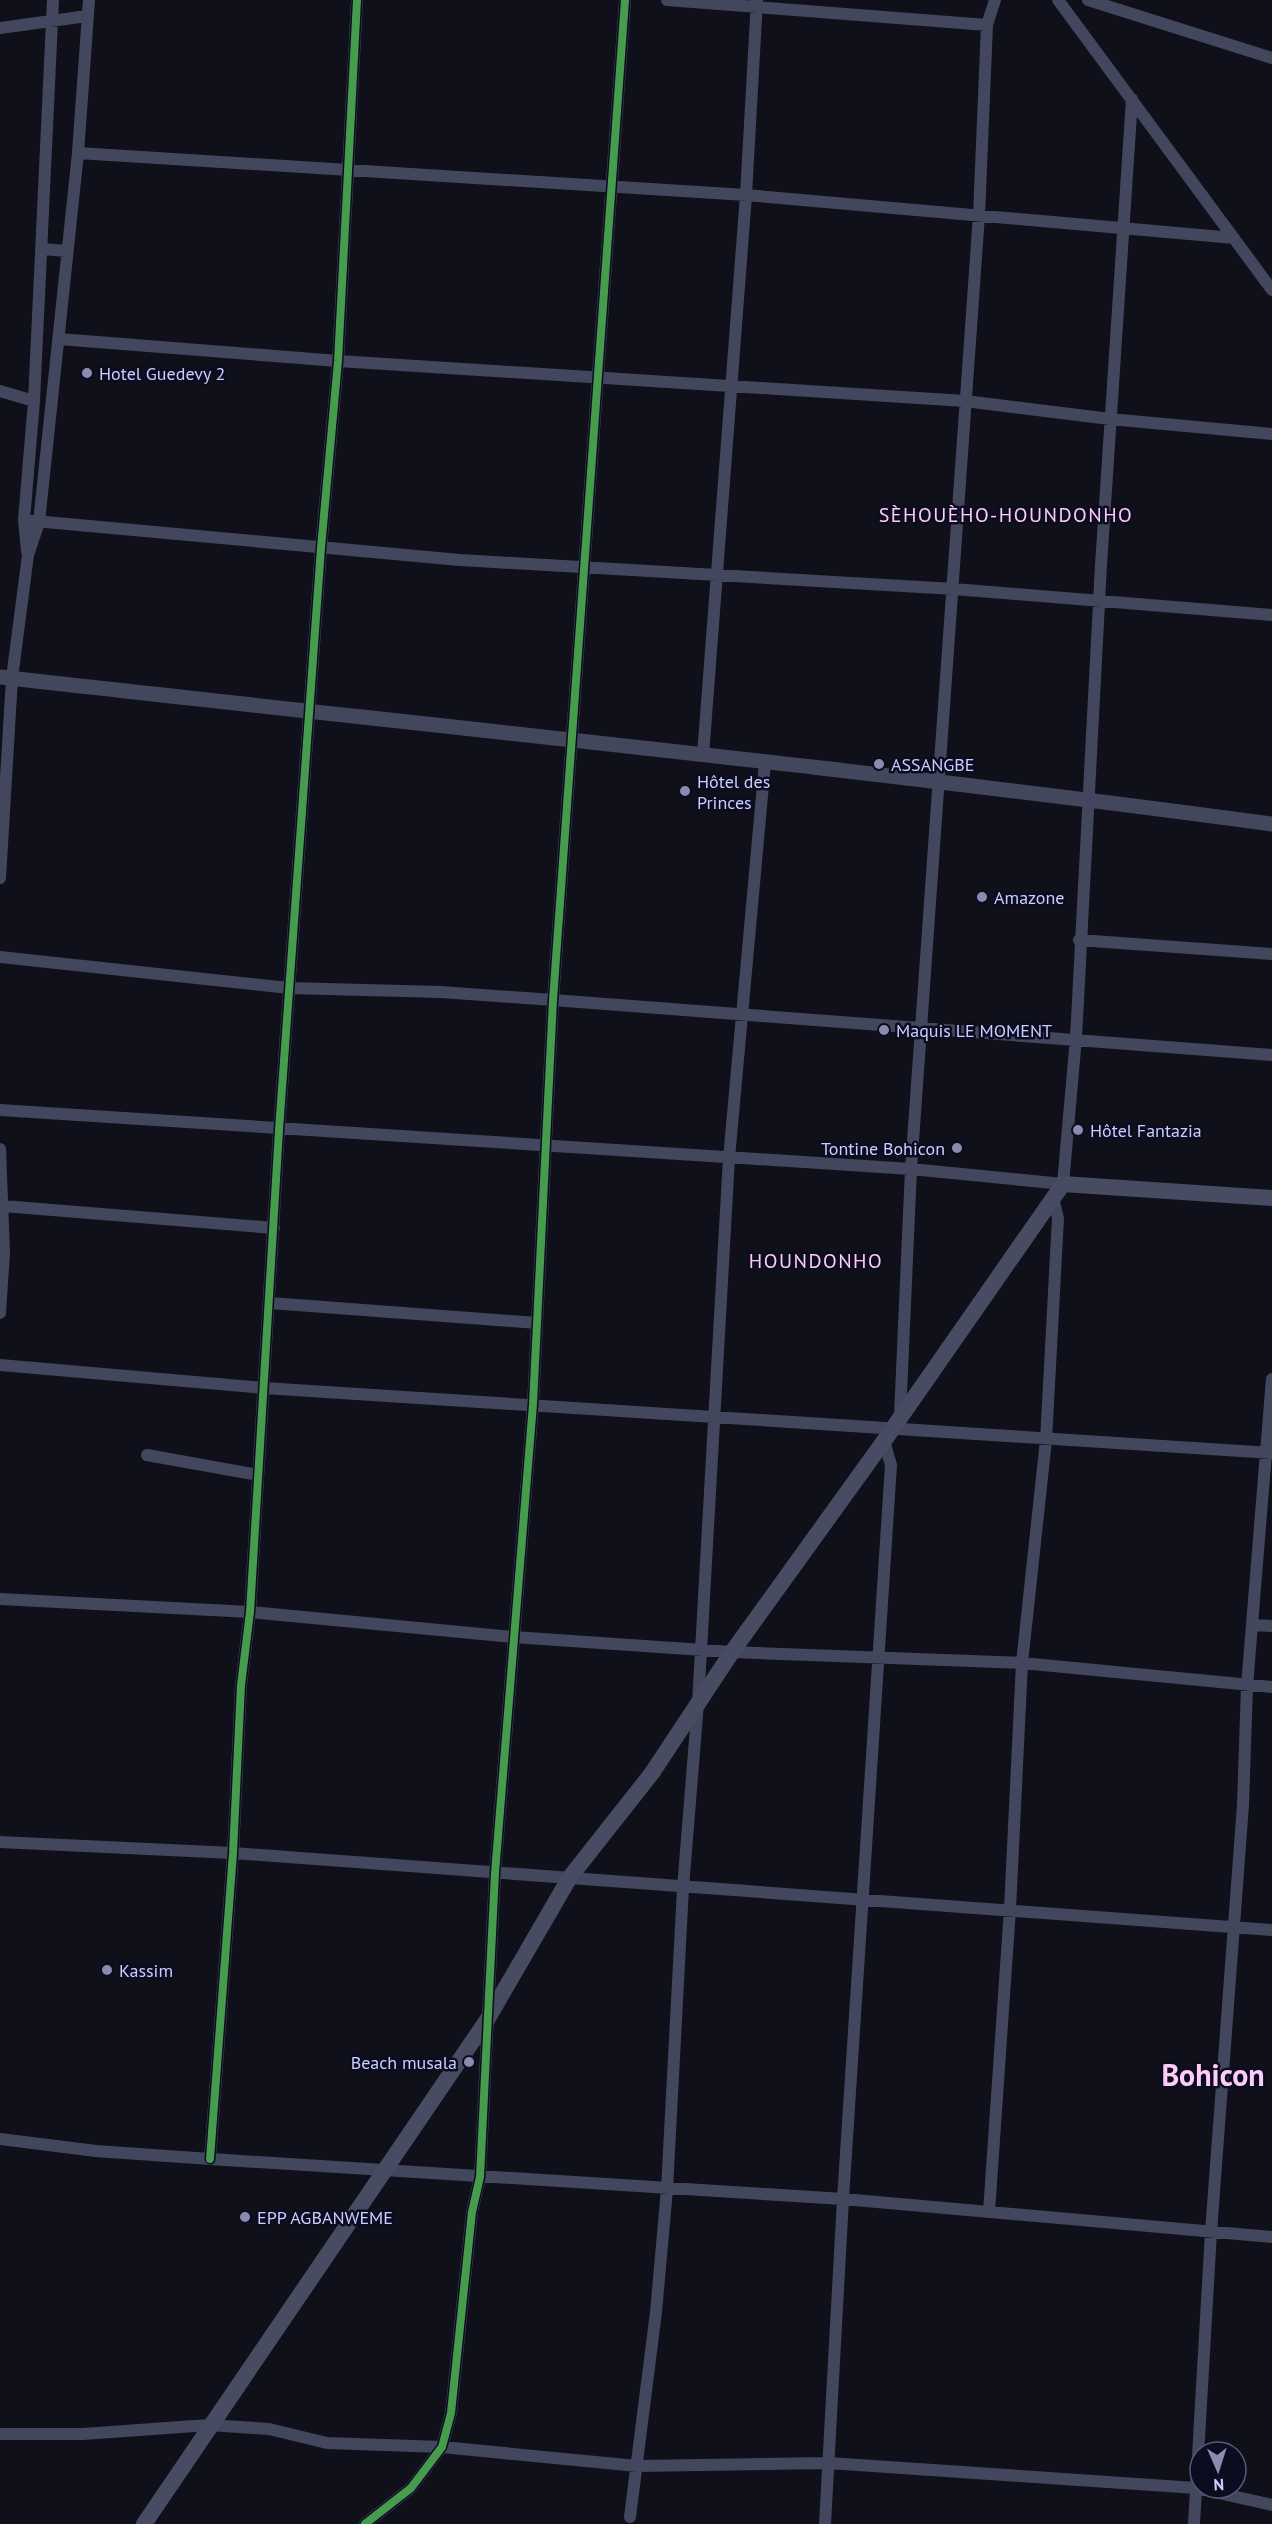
<svg xmlns="http://www.w3.org/2000/svg" width="1272" height="2524" viewBox="0 0 1272 2524" font-family="'PT Sans',sans-serif">
  <rect width="100%" height="100%" fill="#10101b"/>
  <g fill="none" stroke-linecap="round" stroke-linejoin="round">
    <path stroke="#43475d" stroke-width="12" d="M667,0L987,25
      M1058,0L1272,290
      M1088,0L1272,58
      M0,28L87,16
      M78,153L746,195L1234,238
      M42,249L66,251
      M59,339L338,361L965,401L1110,419L1272,434
      M0,391L34,401
      M24,520L460,560L954,589L1272,615
      M27,551L24,520L34,401L53,0
      M703,755L746,195L757,0
      M0,878L12,678L28,555L39,522L78,153L89,0
      M1079,940L1272,954
      M0,957L289,988L441,992L553,1000L1272,1055
      M0,1110L911,1169L1063,1184L1076,1038L1101,565L1132,99
      M0,1149L4,1252L0,1313
      M3,1206L274,1228
      M270,1303L537,1323
      M0,1365L264,1388L1272,1453
      M900,1416L911,1169L979,215L987,25L995,0
      M147,1455L258,1475
      M0,1599L250,1612L513,1637L732,1652L1022,1663L1272,1687
      M1253,1625L1272,1626
      M0,1842L233,1853L1272,1930
      M0,2139L96,2151L210,2159L843,2199L1272,2237
      M210,2159L233,1853L241,1685L250,1612L279,1130L321,548L338,361L357,0
      M989,2212L1010,1909L1022,1663L1046,1440L1058,1218L1053,1198
      M0,2434H83L209,2425L269,2429L327,2443L442,2447L637,2466L829,2463L1196,2488L1272,2505
      M630,2517L656,2312L667,2189L683,1888L698,1703L729,1158L765,763
      M365,2524L411,2488L442,2447L451,2413L472,2212L480,2177L495,1873L533,1404L553,1000L625,0
      M825,2524L843,2199L891,1465L884,1441
      M1194,2524L1211,2232L1243,1805L1247,1686L1272,1379"/>
    <path stroke="#43475d" stroke-width="15" d="M0,677C424,725 849,767 1272,824"/>
    <path stroke="#474c63" stroke-width="16" d="M144,2524L487,2020L570,1877L652,1773L732,1652L884,1441L1063,1184L1272,1198"/>
    <defs>
      <path id="cycleway" d="M210,2159L233,1853L241,1685L250,1612L279,1130L321,548L338,361L357,0
        M365,2524L411,2488L442,2447L451,2413L472,2212L480,2177L495,1873L533,1404L553,1000L625,0"/>
    </defs>
    <use href="#cycleway" stroke="#0b0c20" stroke-width="11"/>
    <use href="#cycleway" stroke="#469c4c" stroke-width="8"/>
  </g>
  <g fill="#898caf" stroke="#0b0c20" stroke-width="2">
    <circle cx="87" cy="373" r="6"/>
    <circle cx="879" cy="764" r="6"/>
    <circle cx="685" cy="791" r="6"/>
    <circle cx="982" cy="897" r="6"/>
    <circle cx="884" cy="1030" r="6"/>
    <circle cx="1078" cy="1130" r="6"/>
    <circle cx="957" cy="1148" r="6"/>
    <circle cx="107" cy="1970" r="6"/>
    <circle cx="469" cy="2062" r="6"/>
    <circle cx="245" cy="2217" r="6"/>
  </g>
  <g text-anchor="middle" dominant-baseline="central" stroke-width="5" stroke-linejoin="round" paint-order="stroke">
    <g font-size="18" fill="#cacfff" stroke="#0b0c20" text-anchor="start">
      <text x="99" y="373">Hotel Guedevy 2</text>
      <text x="891" y="764">ASSANGBE</text>
      <text x="697" y="781">Hôtel des<tspan x="697" dy="21">Princes</tspan></text>
      <text x="994" y="897">Amazone</text>
      <text x="896" y="1030">Maquis LE MOMENT</text>
      <text x="1090" y="1130">Hôtel Fantazia</text>
      <text x="945" y="1148" text-anchor="end">Tontine Bohicon</text>
      <text x="119" y="1970">Kassim</text>
      <text x="457" y="2062" text-anchor="end">Beach musala</text>
      <text x="257" y="2217">EPP AGBANWEME</text>
    </g>
    <g font-size="20" letter-spacing="1.5" fill="#ffccf7" stroke="#0b0c20">
      <text x="1006" y="515">SÈHOUÈHO-HOUNDONHO</text>
      <text x="816" y="1261">HOUNDONHO</text>
    </g>
    <g font-size="30" font-weight="bold" fill="#ffccf7" stroke="#0b0c20">
      <text x="1213" y="2074">Bohicon</text>
    </g>
  </g>
  <g transform="translate(1218 2470) rotate(177)"><circle r="28" fill="#0b0c20" stroke="#575a79" stroke-width="1.5"/>
  <path d="M0-4.5L10 22L0 15L-10 22Z" fill="#898caf"/>
  <text y="-9" font-size="16" font-weight="bold" text-anchor="middle" fill="#cacfff">N</text>
  </g>
</svg>
